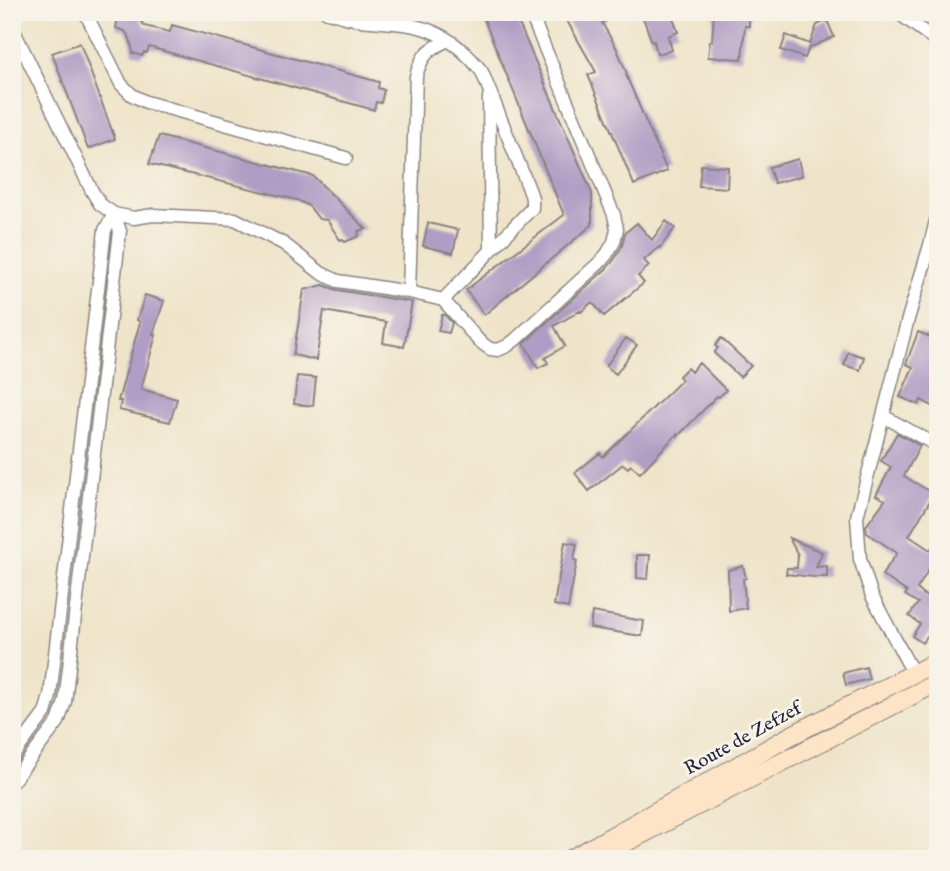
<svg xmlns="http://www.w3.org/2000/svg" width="950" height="871" viewBox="0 0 950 871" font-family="'IM FELL English',serif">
  <rect width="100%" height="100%" fill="#f7f3e8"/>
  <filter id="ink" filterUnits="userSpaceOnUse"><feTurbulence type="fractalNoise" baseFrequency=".0143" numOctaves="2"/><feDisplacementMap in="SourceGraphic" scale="14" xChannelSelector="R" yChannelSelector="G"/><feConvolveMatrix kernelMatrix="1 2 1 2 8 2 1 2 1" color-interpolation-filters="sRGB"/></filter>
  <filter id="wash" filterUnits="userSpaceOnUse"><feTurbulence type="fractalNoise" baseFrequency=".00686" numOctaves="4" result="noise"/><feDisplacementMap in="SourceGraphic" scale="28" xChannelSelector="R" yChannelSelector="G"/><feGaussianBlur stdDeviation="1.57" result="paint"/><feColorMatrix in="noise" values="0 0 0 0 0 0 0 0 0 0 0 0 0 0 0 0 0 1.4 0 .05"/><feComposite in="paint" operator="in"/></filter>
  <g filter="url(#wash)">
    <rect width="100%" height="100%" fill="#efe4c9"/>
    <g id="blocks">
      <path fill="#b09dc5" d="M119,12H137L144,26L170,32L172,25L379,82L378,88L384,90L381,103L376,102L374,110L149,47L147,53L144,52L142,56L133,53L130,39L125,31L116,28Z
        M481,12H514L592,193V225L484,315L466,290L564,215Z
        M562,12H601L606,21L602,23L617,49L627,74L626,75L667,171L634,185L588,75L596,72Z
        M641,12H671L678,32L668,36L672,50L657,54L654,41L652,42Z
        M714,12H749V26H745L742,59L708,57L710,41H712Z
        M827,20L834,37L809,48L805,58L781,50L786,35L810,44L817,25Z
        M80,43L115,139L88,149L52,53Z
        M159,136L313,176L366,229L358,231L359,236L345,242L342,239L340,240L327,220L319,219L309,206L297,200L149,164Z
        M798,159L802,176L774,183L769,167Z
        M701,165L728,167L727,188L699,186Z
        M666,221L675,228L660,248L659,247L644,260L649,266L638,276L644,283L604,316L592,302L581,312L580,311L554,326L565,346L545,358L548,363L538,368L524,343L606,269L614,260L622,246L625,233L637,223L652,240Z
        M428,223L458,230L453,253L423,246Z
        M323,285L337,290L412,302L404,347L383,343L386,322L324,311L316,360L293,355L304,290Z
        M145,295L164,301L153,334L156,335L141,389L177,399L170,422L119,410L121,401H118L140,322L137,320Z
        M442,315H445L452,323L449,333L438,331Z
        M918,332L938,340V409L921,400L919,405L900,397L913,367L906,364Z
        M626,338L637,345L616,374L606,366Z
        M721,338L751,366L740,377L714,353L718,348L715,346Z
        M848,352L864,357L860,370L844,365Z
        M699,363L726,390L719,397L717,396L678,436L677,434L640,473L631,465L628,468L623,464L589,491L575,473L600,453L603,457L682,380L679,376L687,368L691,372Z
        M297,376L316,378L313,406L294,404Z
        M897,433L920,446L904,476L934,494L909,536L930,550L938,539V575L929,569L917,589L938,606V622L922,643L912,636L920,624L909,616L918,603L905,595L907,592L882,575L897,553L867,533L866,526L885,500L876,495L891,467L881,461Z
        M789,538L822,552L816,567L827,566V577H814L786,574L787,568H797L798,555Z
        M565,542L577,544L574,560L577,561L568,608L554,605Z
        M637,555H650L648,579L637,578Z
        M743,566L746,578L743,579L746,608L729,611L728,570Z
        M592,612L644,621L642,636L590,628Z
        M866,667L869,679L846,685L843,673Z"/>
    </g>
  </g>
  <g filter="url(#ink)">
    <use href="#blocks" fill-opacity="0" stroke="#888382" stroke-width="2"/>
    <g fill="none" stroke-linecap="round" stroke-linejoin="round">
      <defs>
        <path id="street" d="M85,12L121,84L132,95L146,102L346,158
          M327,12C336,14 345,17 354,19C379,23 407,21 431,31C451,39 469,55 482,72L529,189L532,198V208L443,300
          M897,12L938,42
          M12,27L92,191L100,204L114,214L134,218L153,215L235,219L284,244L321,273L338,281L409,292L443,300L479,341L490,349L498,350L507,346L515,340L599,263L607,254L614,242L617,229L614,215L530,12
          M489,97L491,250
          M409,292L416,76C422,54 428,50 448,40
          M883,416L938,446
          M913,673L872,596L860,559L857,517L908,319L930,245L938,213
          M12,757L45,713L50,696L105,230L114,214
          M12,782L58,722L65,702L120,231L114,214"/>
        <path id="secondary" d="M571,859L792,735L938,661
          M600,859L621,845L938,682"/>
      </defs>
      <use href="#street" stroke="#888382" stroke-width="15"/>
      <use href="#secondary" stroke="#888382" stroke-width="20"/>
      <use href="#street" stroke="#fff" stroke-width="12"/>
      <use href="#secondary" stroke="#fee4c6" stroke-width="18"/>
    </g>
  </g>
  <g text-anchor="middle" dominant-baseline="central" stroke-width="6" stroke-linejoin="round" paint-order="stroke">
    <g font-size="19" fill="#22223b" stroke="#f7f3e8">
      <text transform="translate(743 739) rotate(-29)">Route de Zefzef</text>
    </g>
  </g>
  <rect width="950" height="871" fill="none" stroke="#f7f3e8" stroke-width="42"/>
</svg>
